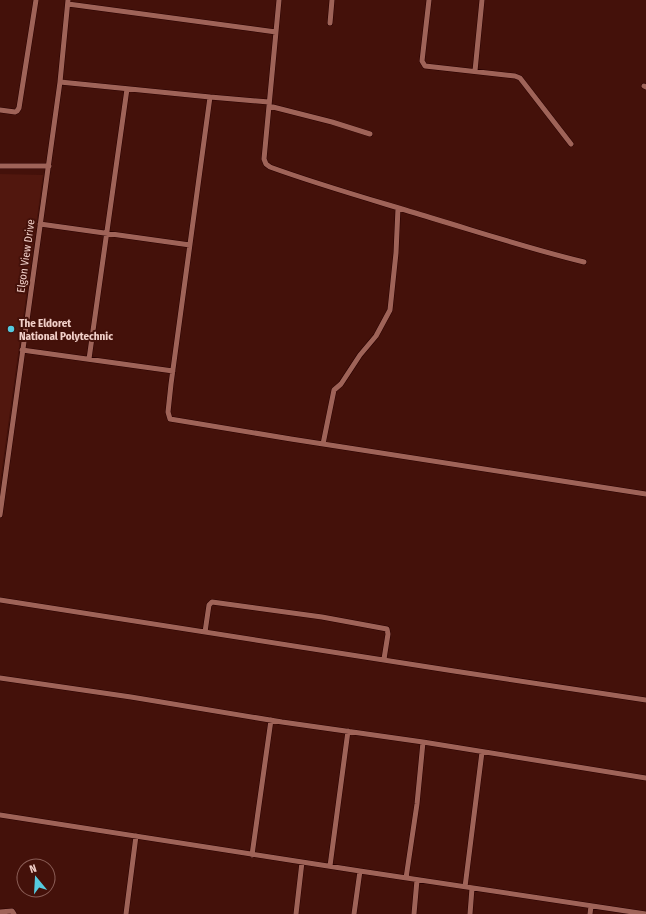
<svg xmlns="http://www.w3.org/2000/svg" width="646" height="914" viewBox="0 0 646 914" font-family="'Fira Sans Condensed',sans-serif">
  <rect width="100%" height="100%" fill="#44110a"/>
  <path fill="#51170e" d="M0,174L43,175L0,483Z"/>
  <g fill="none" stroke-linecap="round" stroke-linejoin="round">
    <defs>
      <path id="minor" d="M279,0L264,159L266,164L270,167C325,187 380,202 435,219C485,234 534,250 584,262
        M429,0L422,61L425,66L515,76L520,78L571,144
        M68,4L276,32
        M330,23L332,0
        M475,71L482,0
        M60,82L210,97L269,102
        M644,86L646,87
        M210,97L171,384L168,412L170,419L291,439L646,494
        M269,106L332,122L370,134
        M0,110L15,112L17,111L19,108L36,0
        M0,166H49
        M40,224L190,245
        M22,350L173,371
        M89,359L127,89
        M323,444L334,390L341,384L360,355L376,336L390,310L396,253L398,208
        M0,515L60,82L68,0
        M0,600L454,671L646,700
        M205,632L209,605L212,602L322,617L387,629L388,634L384,659
        M0,678L131,697L282,722L423,742L646,778
        M0,815L360,871L646,914
        M252,855L271,720
        M330,866L348,731
        M406,878L417,804L423,742
        M465,887L482,752
        M0,912L12,911L14,914
        M126,914L136,836
        M296,914L302,862
        M354,914L360,871
        M414,914L417,880
        M470,914L472,888
        M590,914L591,906"/>
    </defs>
    <use href="#minor" stroke="#280000" stroke-width="6"/>
    <use href="#minor" stroke="#9f6358" stroke-width="5"/>
  </g>
  <circle fill="#55cadf" stroke="#44110a" stroke-width="1.5" cx="11" cy="329" r="4"/>
  <g text-anchor="middle" dominant-baseline="central" stroke-width="4" stroke-linejoin="round" paint-order="stroke">
    <g font-size="11" fill="#f2d0c9" stroke="#44110a">
      <text transform="translate(26 256) rotate(-82)">Elgon View Drive</text>
    </g>
    <g font-size="11" font-weight="bold" fill="#f2d0c9" stroke="#44110a" text-anchor="start">
      <text x="19" y="323">The Eldoret<tspan x="19" dy="13">National Polytechnic</tspan></text>
    </g>
  </g>
  <g transform="translate(36 878) rotate(342)"><circle r="19" fill="#44110a" stroke="#8a5d56"/>
  <path d="M0-3L7 15L0 10L-7 15Z" fill="#55cadf"/>
  <text y="-6" font-size="11" font-weight="bold" text-anchor="middle" fill="#f2d0c9">N</text>
  </g>
</svg>
